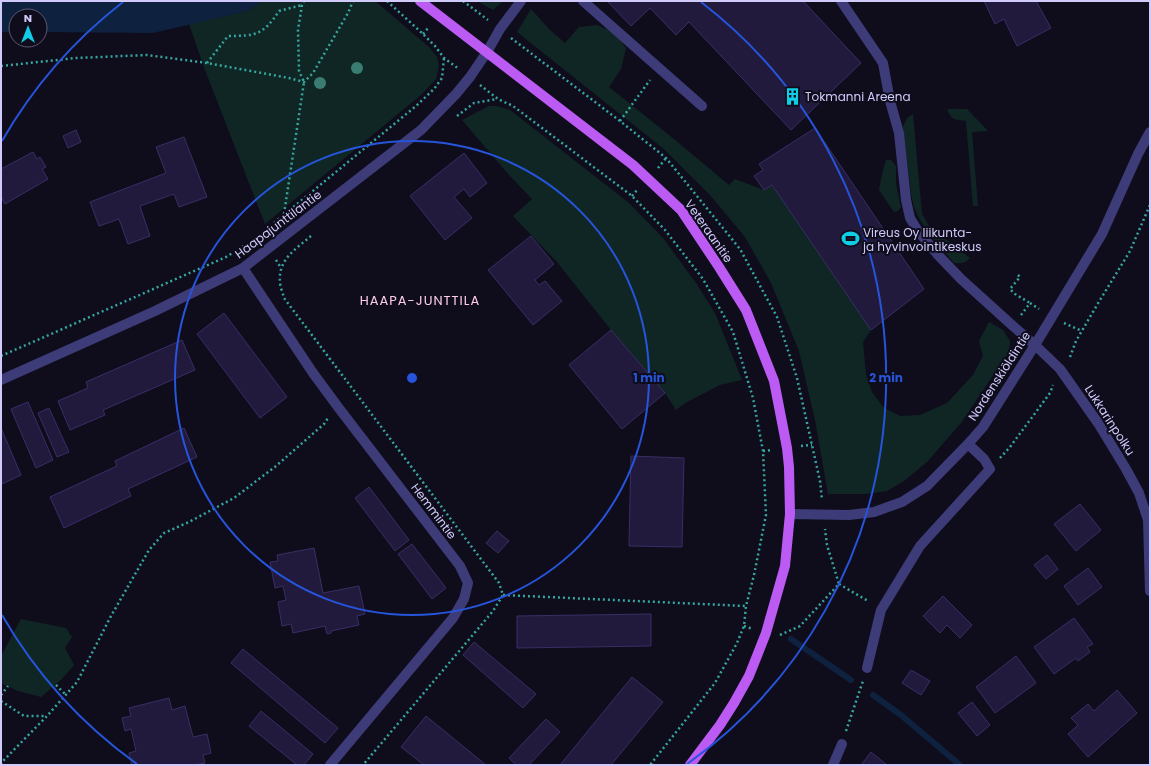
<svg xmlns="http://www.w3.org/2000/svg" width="1151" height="766" viewBox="0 0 1151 766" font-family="Poppins,sans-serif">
  <rect width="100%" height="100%" fill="#0f0d1c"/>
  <path fill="#102625" d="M263,1H375L430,48L437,57L439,66L436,79L422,94L265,224L205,70L189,24L247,11Z
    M477,1H503L493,10Z
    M531,9L550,30L565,43L579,27L597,25L615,33L626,48L621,69L609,87L674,139L729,185L735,179L764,190L772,185L871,330L863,342L866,374L872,392L883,407L900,416L920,415L947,403L973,375L983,356L979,341L989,322L1003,330L1010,341L1009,352L961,423L927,462L904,481L887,491L866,494H828L815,420L799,351L771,283L745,237L710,195L664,149L517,32Z
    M489,106H497L510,110L629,203L663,238L696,283L715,313L742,380L720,385L685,403L676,410L665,393L611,330L557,262L513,216L532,199L510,176L462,120Z
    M947,109H967L988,131L972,132L978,206H973L966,121C955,119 952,121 947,109Z
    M913,114L922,214L929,226L970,258C965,263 961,264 954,263L928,233L918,216L914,207L911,194L903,127L907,118Z
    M886,160H891L896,166V184L901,207L898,211L894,212L879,190L882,174Z
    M21,619L66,628L72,637L65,648L74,665L62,679L41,697L18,691L1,683V656Z"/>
  <path fill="#0e213e" d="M1,1H263L247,11L153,33L40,32V16H16V32H1Z"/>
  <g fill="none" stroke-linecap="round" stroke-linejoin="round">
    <path stroke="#0e213e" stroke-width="6" d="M791,639L851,680
      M873,695L901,715L960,765"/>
  </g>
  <path fill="#211a3c" stroke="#392e66" d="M607,1H803L861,63L791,130L689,22L676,35L650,8L631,26Z
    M984,1H1036L1051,28L1017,46L1004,19L995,24Z
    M815,128L924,289L871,330L772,185L764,190L754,176L763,170L759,164Z
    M76,130L81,142L68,148L63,136Z
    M184,137L207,197L179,207L174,194L140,206L150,236L128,244L119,219L99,226L90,202L166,173L156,147Z
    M33,152L37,159L40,157L46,167L42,169L48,179L5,204L1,197V169Z
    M464,153L487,183L470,197L464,189L454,197L472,218L445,240L410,196Z
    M531,236L554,264L535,280L539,285L545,281L562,301L533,325L488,270Z
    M224,313L287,397L260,418L197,334Z
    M611,330L665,393L622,429L569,365Z
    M182,340L195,370L103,410L105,415L70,430L58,401L88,388L86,382Z
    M28,402L53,460L36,468L11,409Z
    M49,408L69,452L57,457L38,413Z
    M1,428L21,475L2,484L1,481Z
    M184,428L197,457L128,489L131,496L64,528L50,497L117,466L115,461Z
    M631,456L684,458L682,547L629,546Z
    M369,487L409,540L395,551L355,498Z
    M1080,504L1101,530L1076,551L1054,524Z
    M497,531L509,541L498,553L486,543Z
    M412,544L446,588L432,599L398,554Z
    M314,548L323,593L359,586L365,614L357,616L359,625L331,631V633L327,634L325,626L293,633L291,624L282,626L278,602L286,600L283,586L275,588L270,562L278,561L277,555Z
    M1047,555L1058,569L1046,579L1034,565Z
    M1088,568L1102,587L1078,605L1064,586Z
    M943,596L972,625L960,638L947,625L940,633L923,616Z
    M651,614V646L517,648V616Z
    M1074,618L1093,644L1087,647L1090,652L1078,661L1076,658L1054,674L1034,647Z
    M474,642L536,694L523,708L463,655Z
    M243,649L338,728L325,743L231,663Z
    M1016,656L1036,683L995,713L976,687Z
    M911,670L930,681L921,695L902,683Z
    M632,677L663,702L611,765H560Z
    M1117,690L1137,713L1088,757L1068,734L1078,725L1071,718L1088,704L1094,711Z
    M169,698L172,710L185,706L193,737L207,734L211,753L203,755L205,763L194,765H132L129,753L136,751L131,729L125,731L122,718L131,716L129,708Z
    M972,702L990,725L977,736L958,713Z
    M261,711L313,754L304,765H297L249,726Z
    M426,716L486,765H424L401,747Z
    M546,719L560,732L529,765H516L509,758Z
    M871,752L887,765H861Z"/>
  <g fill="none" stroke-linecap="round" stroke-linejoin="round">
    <path stroke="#35a6a0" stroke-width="2.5" stroke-dasharray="2 3" stroke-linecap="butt" d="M387,1L423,34L435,46L444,58L459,69
      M463,1L488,20
      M423,34L429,27
      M511,38L620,121L666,158L740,249L777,317L797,378L820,481L822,500
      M207,63L228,36C256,36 263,35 279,11L302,5
      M1,66L76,58L147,55L207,63L289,78L304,82L313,73L348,13L353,1
      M480,85L498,99L513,106L632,196L665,230L703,279L733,332L753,398L763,451L766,515L754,575L746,606L744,626L737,643L715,683L650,765
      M457,116L474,103L497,99
      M620,121L650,80
      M658,168L666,158
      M632,196L638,189
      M284,214L304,82L299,71L298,30L302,5L304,1
      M274,223L416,106L434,89L442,78L444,58
      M311,236C296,249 278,259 280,282C280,287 283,293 284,298L499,583L503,595L493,611L363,765
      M276,260L281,268
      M1018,275L1020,277L1010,289L1015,294L1030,303
      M1021,315L1030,303L1039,309
      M1064,323L1082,331
      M1,356L226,257L247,244
      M1070,357L1076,341L1097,305L1130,251L1150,205
      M801,446L812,445
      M763,451L772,450
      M1000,458L1010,447L1050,393L1053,385
      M839,584L868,601
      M503,595L746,606
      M744,626L753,629
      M780,635L800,626L839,584L827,545L825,529
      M56,685L66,695
      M1,695L8,686
      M1,701L24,716H46
      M846,731L863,681
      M1,765L3,761L47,716L77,682L111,616L149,550L164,533L189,522L234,498L276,466L324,424L328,418"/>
    <path stroke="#3d3b78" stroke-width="10" d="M583,1L702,106
      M841,1L883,63L890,101L899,133L906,200L910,218L918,231L938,255L961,279L1013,326L1035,345L1060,369L1098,423L1126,469L1139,493L1148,520L1150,591
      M243,268L313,373L338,407L460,566L468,583L464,599L453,618L330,765
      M1,380L155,311L243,268L421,130L456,94L470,77L487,52L500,29L521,1
      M790,514L849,515L874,512L902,502L927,486L968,444L983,427L1035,345L1102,234L1138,154L1150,132
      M867,668L881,610L920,546L990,469L984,459L968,444
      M833,765L842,744"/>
    <path stroke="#bc5af4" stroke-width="10" d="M420,1L633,165L681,210L719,267L746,310L774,381L787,448L789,467L790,514L785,566L766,633L749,676L734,703L720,725L690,765"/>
  </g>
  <g fill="#3a7c72">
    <circle cx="357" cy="68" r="6"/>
    <circle cx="320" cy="83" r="6"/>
  </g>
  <g fill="none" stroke="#2654da" stroke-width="2">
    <circle cx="412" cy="378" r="237"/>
    <path d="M137 764A474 474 0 0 1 2 615M2 141A474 474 0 0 1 123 2M701 2A474 474 0 0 1 687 764"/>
  </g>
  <defs>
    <symbol id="building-bare" viewBox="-9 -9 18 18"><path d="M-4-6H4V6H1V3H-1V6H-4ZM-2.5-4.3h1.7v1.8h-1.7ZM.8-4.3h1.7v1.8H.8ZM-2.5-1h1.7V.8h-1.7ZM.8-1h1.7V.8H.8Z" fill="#0fcde4" stroke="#0f0d1c" stroke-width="2.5" paint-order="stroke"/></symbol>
    <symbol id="stadium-bare" viewBox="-9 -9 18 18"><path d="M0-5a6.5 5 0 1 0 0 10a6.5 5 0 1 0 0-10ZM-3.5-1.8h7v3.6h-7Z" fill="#0fcde4" stroke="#0f0d1c" stroke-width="2.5" paint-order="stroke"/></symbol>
  </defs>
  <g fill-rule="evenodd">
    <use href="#building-bare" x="780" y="84" width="25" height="25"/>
    <use href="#stadium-bare" x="838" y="226" width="25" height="25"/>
  </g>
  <g text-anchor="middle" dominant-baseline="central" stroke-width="4" stroke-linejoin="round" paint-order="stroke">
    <g font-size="12" fill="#d1cbfc" stroke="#0f0d1c" text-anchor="start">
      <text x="805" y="96">Tokmanni Areena</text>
      <text x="863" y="232">Vireus Oy liikunta-<tspan x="863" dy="14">ja hyvinvointikeskus</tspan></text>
    </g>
    <g font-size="12" fill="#d1cbfc" stroke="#0f0d1c">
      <text transform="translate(278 224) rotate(-37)">Haapajunttilantie</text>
      <text transform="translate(709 231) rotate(55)">Veteraanitie</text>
      <text transform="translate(999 376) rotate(-57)">Nordenskiöldintie</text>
      <text transform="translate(1110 420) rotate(57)">Lukkarinpolku</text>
      <text transform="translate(434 511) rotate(53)">Hemmintie</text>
    </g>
    <g font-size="13" letter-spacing="1" fill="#fccdea" stroke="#0f0d1c">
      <text x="420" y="300">HAAPA-JUNTTILA</text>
    </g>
  </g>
  <circle cx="412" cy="378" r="6" fill="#2654da" stroke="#0f0d1c" stroke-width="2"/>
  <g font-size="12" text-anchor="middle" font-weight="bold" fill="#2654da" stroke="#0f0d1c" stroke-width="4" stroke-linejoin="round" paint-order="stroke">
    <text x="649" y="382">1 min</text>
    <text x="886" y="382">2 min</text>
  </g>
  <rect width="1151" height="766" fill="none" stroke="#d1cbfc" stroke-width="4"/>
  <g transform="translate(28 28)"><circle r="19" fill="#0f0d1c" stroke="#5d5976"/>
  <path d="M0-3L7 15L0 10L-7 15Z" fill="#0fcde4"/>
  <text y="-6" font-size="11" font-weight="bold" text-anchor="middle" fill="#d1cbfc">N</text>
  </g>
</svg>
